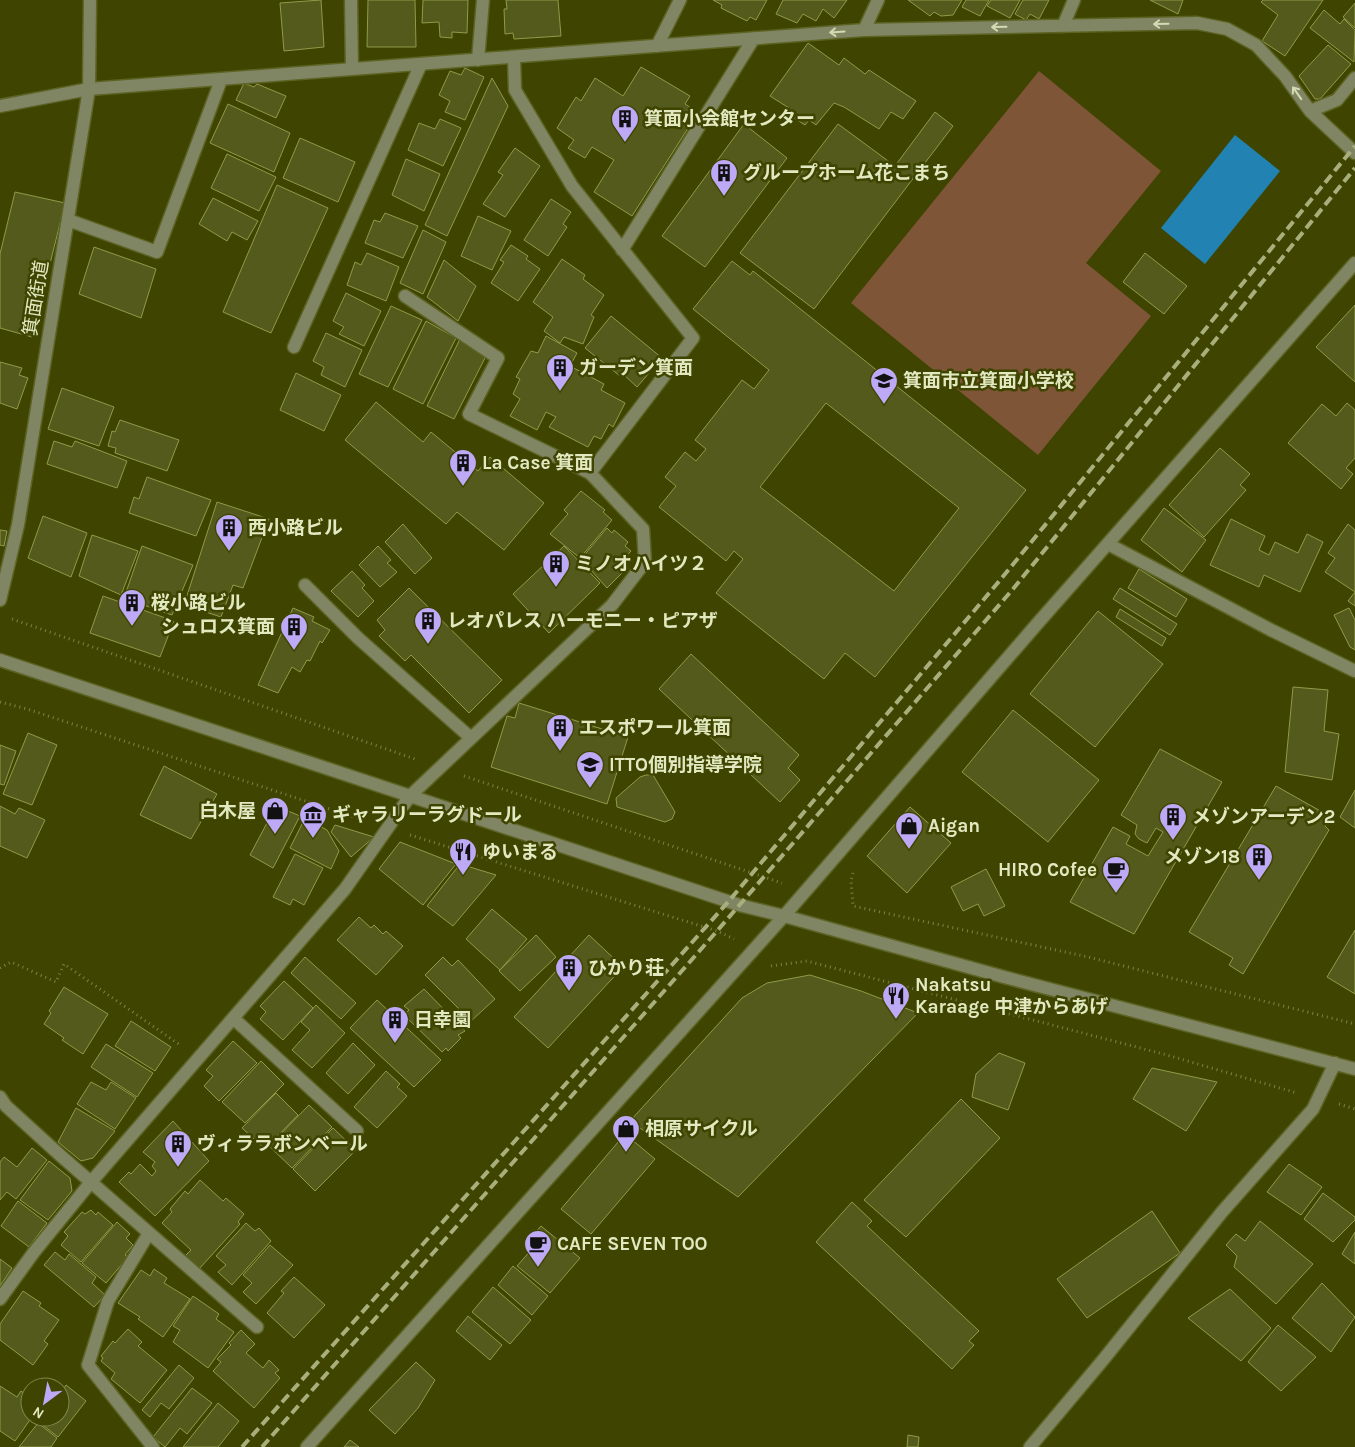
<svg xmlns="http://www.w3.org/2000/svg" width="1355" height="1447" viewBox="0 0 1355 1447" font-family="Karla,'Noto Sans JP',sans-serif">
  <rect width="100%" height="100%" fill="#3f4500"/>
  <path fill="#7f5537" d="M1039,71L1161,171L1086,263L1151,316L1038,455L851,303Z"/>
  <path fill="#2283b3" d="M1235,135L1280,171L1205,264L1161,228Z"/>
  <path fill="#535a1b" stroke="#909a49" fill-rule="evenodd" d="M321,0L324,47L284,51L280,3Z
    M368,0H415L416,47H367Z
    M423,0H468L467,33L452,32V38L440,37L439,22L422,23Z
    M506,0H558L561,36L514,39L513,33L505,34L504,9H507Z
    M713,0H767L756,20L750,17L747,21L721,8L722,5Z
    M783,0H847L834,18L823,9L816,21L803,14L797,23L776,14Z
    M908,0H962L953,15L941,16L934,12L930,16Z
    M966,0H989L980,16L962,7Z
    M991,0H1020L1010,18L987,6Z
    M1023,0H1049L1039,19L1030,14L1026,20L1015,14Z
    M1150,0H1183L1178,14Z
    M1263,0H1323L1285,56L1262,41L1278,15L1261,2Z
    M1355,3V28L1343,17Z
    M1324,10L1340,24L1344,19L1355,30L1354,62L1310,28Z
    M808,43L839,65L844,58L865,74L869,70L916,101L903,119L891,112L879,129L844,107L834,103L816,125L809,120L805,125L786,113L789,108L770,96Z
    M1328,45L1351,64L1320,99H1315L1299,76Z
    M641,67L690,96L685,104L694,110L689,120L692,122L632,216L594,192L614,160L592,147L585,158L568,148L574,140L557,128L576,97L581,101L595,78L623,96Z
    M465,68L484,77L465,120L445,112L450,101L439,95L450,71L461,75Z
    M492,78L508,106L447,236L425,225Z
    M244,83L254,87L257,84L286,96L276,118L236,100Z
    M228,104L290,133L274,172L210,143Z
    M935,112L953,126L814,309L740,253L838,124L895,166Z
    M440,119L461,128L443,166L408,150L419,123L435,129Z
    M744,124L787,158L705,267L662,236Z
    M300,138L355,162L338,202L283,178Z
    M515,148L540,166L505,217L483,204L503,175L498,172Z
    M227,154L276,177L259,211L211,188Z
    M406,159L440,174L424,211L392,195Z
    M277,185L328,208L271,333L223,312Z
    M15,192L65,203L32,337L0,328V254Z
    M213,198L258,221L247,240L232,232L227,241L199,224Z
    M551,199L571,212L563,224L567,227L548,256L524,240Z
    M385,213L418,226L403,258L365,243L374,220L380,222Z
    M478,216L511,231L492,270L461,256Z
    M423,230L446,242L423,294L400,283Z
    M511,245L528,256L526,259L540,269L518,301L491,283L504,262L500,260Z
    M94,247L156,269L141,318L79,294Z
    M367,253L399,267L386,301L347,285L355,262L361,265Z
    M1145,253L1187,286L1164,314L1123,282Z
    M562,259L585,275L583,279L604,295L591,315L594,317L583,344L564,337L560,343L544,331L553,317L533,302Z
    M444,260L476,286L458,321L427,297Z
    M732,261L750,275L753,271L1026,490L875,677L845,653L824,679L716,593L743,559L734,551L726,561L659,507L676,486L665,477L685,452L696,461L706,449L695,440L742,380L754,389L769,370L693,309ZM826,403L959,508L894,591L760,487Z
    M346,293L381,311L364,346L339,334L344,327L333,321Z
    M1355,305V382L1316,347Z
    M391,306L422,320L388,387L359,374Z
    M611,316L662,358L637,387L622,373L620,376L585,348Z
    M426,321L456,338L423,404L393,389Z
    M326,333L362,350L345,387L321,375L324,367L313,361Z
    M546,336L577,353L570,366L604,384L601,390L625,403L613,427L609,424L601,439L594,436L588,447L549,427L556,417L546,412L537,430L510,416L520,399L513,394L520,379L516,377L531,351L538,353Z
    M460,339L487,354L454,419L427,406Z
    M0,362L22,368L19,375L28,378L17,409L0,403Z
    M296,373L341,395L324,431L280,410Z
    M62,388L114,407L99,446L48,429Z
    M376,402L423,442L431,432L478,471L490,457L544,503L504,550L457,512L446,524L345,440Z
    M1347,403L1355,410V458L1346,468L1353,474L1341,489L1288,443L1322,404L1336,416Z
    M120,420L179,440L167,471L115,453L116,448L108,446L112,431L115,432Z
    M54,441L72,447L75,441L127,461L117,488L47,464Z
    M1220,448L1250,474L1240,485L1246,490L1204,537L1169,505Z
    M147,477L211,500L196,536L129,513L134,497L139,499Z
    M581,491L605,510L603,512L612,520L580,558L550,534L568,514L564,510Z
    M217,502L269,519L243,588L233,585L221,617L184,605Z
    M1164,508L1206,540L1182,572L1141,540Z
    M43,516L87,533L71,577L28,558Z
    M1231,519L1265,536L1259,550L1269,555L1275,542L1298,553L1307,534L1323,542L1300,592L1264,575L1259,587L1210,565Z
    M403,524L432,558L415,574L385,542Z
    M1348,524L1355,530V606L1348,601L1355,592L1325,572L1335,558L1328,553Z
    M607,528L612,533L614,530L628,542L625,546L631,551L621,562L626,569L607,588L581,559Z
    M0,530L7,531L4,546L0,545Z
    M92,535L138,551L121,595L79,576Z
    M142,546L193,565L172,615L124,598Z
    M378,546L391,560L387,563L397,572L380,587L359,565Z
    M564,546L600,583L549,633L513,594Z
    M1139,569L1187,599L1176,617L1128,588Z
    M352,571L365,585L362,588L374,601L358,617L331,591Z
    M409,588L502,680L469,713L411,655L405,661L379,636L385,630L377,620Z
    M1120,588L1177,624L1170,635L1113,599Z
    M103,596L174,621L160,657L90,633Z
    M293,608L314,617L312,621L330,630L322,643L320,641L310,661L307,660L300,672L292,667L278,693L258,685Z
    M1349,608L1355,620V650L1350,647L1334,615Z
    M1120,609L1166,638L1162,646L1116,617Z
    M1098,611L1163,664L1095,747L1030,694Z
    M691,654L799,755L788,768L800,780L780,802L659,689Z
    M1293,687L1328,690L1324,731L1339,734L1332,780L1285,772Z
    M519,703L628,737L607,804L491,767L507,716L515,718Z
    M1013,710L1099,780L1048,842L962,772Z
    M28,733L57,745L32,805L3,794Z
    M0,745L16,751L4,785L0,784Z
    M1160,749L1222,782L1134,934L1070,902L1113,827L1130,836L1126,844L1148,856L1163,832L1156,828L1147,843L1139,839L1135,834L1137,825L1121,815Z
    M164,766L217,794L191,839L140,815Z
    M646,775H653L675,812L672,819L665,822L617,807L616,798L640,777Z
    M1276,786L1331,817L1325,826L1329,830L1243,974L1229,965L1233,958L1189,932Z
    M1355,790V828L1340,817Z
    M0,806L15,814L19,808L45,820L27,858L0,846Z
    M276,806L300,816L273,868L250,855Z
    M910,807L951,843L907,893L867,856Z
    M305,818L327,830L339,851L331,869L290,848Z
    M335,825L374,837L351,857L331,832Z
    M400,842L456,864L423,905L379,869Z
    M295,854L323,868L304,905L293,899L290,905L273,897Z
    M460,864L496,875L453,926L427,906Z
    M986,869L1005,906L984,916L978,904L963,911L951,887Z
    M492,909L527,939L500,970L466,939Z
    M359,917L371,928L374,925L383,934L386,931L403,946L376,975L337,940Z
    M1355,930V994L1327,977Z
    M536,935L556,957L520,991L499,971Z
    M589,935L623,967L548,1048L514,1017Z
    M305,957L356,1003L341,1019L291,973Z
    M443,957L452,966L458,960L495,999L471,1021L425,975Z
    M810,975L861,991L918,1013L738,1197L630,1121L742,998L767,983Z
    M284,981L313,1008L283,1040L260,1019L266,1012L260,1006Z
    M64,987L108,1014L83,1054L62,1040L64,1038L44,1024L51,1013L49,1011Z
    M424,989L465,1031L458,1035L461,1038L448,1051L446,1048L442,1052L404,1015L409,1010L404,1006Z
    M377,1000L441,1060L414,1087L350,1028Z
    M316,1005L345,1033L312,1068L292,1050L310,1030L301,1022Z
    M131,1021L171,1047L155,1071L115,1046Z
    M233,1041L257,1063L219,1101L204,1086L213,1076L206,1070Z
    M353,1043L375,1065L348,1094L326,1073Z
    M106,1044L153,1073L137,1097L91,1067Z
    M999,1053L1025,1063L1008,1110L972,1097L976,1074Z
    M261,1061L284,1084L245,1123L222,1102Z
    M1152,1068L1217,1082L1186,1131L1133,1099Z
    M386,1071L400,1084L397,1087L407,1096L377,1128L354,1107Z
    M91,1082L106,1090L111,1082L136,1098L115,1129L77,1104Z
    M276,1093L298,1115L265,1149L242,1128Z
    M961,1099L1000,1138L906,1237L864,1200Z
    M309,1105L332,1127L292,1168L269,1146Z
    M76,1108L115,1131L93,1158L81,1161L58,1142Z
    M173,1121L209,1161L155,1216L119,1182L129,1172L131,1174L140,1164L152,1176L156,1171L152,1166L155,1162L143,1152Z
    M333,1128L356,1150L315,1191L293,1169Z
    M625,1134L655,1159L591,1234L561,1209Z
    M32,1148L47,1160L16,1199L7,1192L0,1200V1162L4,1157L17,1167Z
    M49,1161L70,1178L72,1191L48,1220L20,1200Z
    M1289,1164L1322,1187L1301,1215L1267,1192Z
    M200,1180L223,1201L226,1198L244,1214L238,1222L240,1224L199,1269L185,1256L191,1250L162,1223L172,1212L170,1209L185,1191L188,1194Z
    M1323,1193L1355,1217V1220L1333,1242L1304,1219Z
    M18,1201L47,1223L29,1247L1,1226Z
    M852,1202L872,1221L867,1226L979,1331L969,1341L974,1345L952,1369L816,1242Z
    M91,1210L96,1215L98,1212L113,1225L81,1262L61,1245L68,1236L64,1232L82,1212L85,1214Z
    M1152,1211L1180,1253L1087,1318L1057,1279Z
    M1260,1221L1313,1264L1276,1304L1234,1267L1237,1256L1226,1245L1236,1234L1245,1241Z
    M117,1222L130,1234L126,1238L133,1245L125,1255L128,1257L106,1283L82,1263Z
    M246,1223L255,1231L259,1228L271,1241L232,1285L218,1272L226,1265L216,1256Z
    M541,1226L580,1258L550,1293L517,1266L532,1249L526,1243Z
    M1355,1232V1264L1342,1254Z
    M270,1245L293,1265L256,1304L243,1292L252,1283L243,1275Z
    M55,1252L65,1260L69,1254L96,1277L92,1283L105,1295L94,1307L44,1265Z
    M0,1259L12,1268L0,1286Z
    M513,1266L548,1296L532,1315L498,1285Z
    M154,1269L167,1278L164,1283L190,1299L163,1337L138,1319L140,1317L118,1303L141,1270L150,1276Z
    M294,1277L325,1305L294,1338L267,1313L284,1293L281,1291Z
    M1322,1283L1355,1317L1331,1352L1292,1318Z
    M493,1287L531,1320L510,1344L472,1312Z
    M1230,1289L1271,1328L1241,1361L1188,1318Z
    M23,1291L41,1303L39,1306L59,1320L44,1341L48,1344L33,1365L0,1340V1324Z
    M193,1296L219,1314L216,1319L234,1332L208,1368L173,1342L180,1330L173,1326Z
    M468,1316L502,1345L490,1360L456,1331Z
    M1278,1325L1316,1357L1281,1391L1248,1362Z
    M128,1329L142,1342L138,1346L167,1370L140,1403L111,1379L115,1373L101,1361L103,1358L101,1356L113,1341L115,1343Z
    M241,1330L255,1344L246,1353L263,1368L269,1360L279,1370L275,1373L280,1378L254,1408L213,1371L221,1362L217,1359L231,1345L229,1343Z
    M416,1362L435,1380L418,1408L395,1434L369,1410Z
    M179,1365L194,1378L169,1409L161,1403L150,1417L142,1410Z
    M66,1385L86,1401L58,1437L39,1422L43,1417H60V1394Z
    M0,1386L17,1397L21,1391L30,1398V1417H32L15,1441L0,1431Z
    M192,1388L212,1403L187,1434L180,1428L165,1447L153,1437Z
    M218,1403L239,1421L218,1447H183Z
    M38,1423L57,1438L51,1447H19Z
    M908,1435L919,1437L918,1447H907Z
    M350,1440L359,1447H344Z"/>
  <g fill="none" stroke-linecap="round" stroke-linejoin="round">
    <defs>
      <path id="minor" d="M351,0L352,69
        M1063,26L1074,0
        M864,30L878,0
        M657,46L680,0
        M478,60L483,0
        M0,106L89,89L864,30L1197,23L1227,29L1256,45L1285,76L1310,111L1355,153
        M1310,111L1337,100L1355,78
        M68,220L157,252L221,80
        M622,250L754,38
        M405,296L498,358L469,414L590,473
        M294,347L421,64
        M1108,544L1271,630L1355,671
        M305,585L358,638L471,738
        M0,600L18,525L89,89L90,0
        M0,660L739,905L784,916L1004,977L1355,1069
        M233,1018L357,1131
        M0,1097L6,1106L61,1156L257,1327
        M149,1233L108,1301L88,1365L153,1447
        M0,1299L34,1252L91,1182L345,889L410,796L612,605L645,562L643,529L590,473L693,338L572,186L515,90L514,57
        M307,1447L784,916L1037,624L1355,263
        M1030,1447L1103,1360L1222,1212L1313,1109L1335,1063"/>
    </defs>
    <use href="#minor" stroke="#5c6323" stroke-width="15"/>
    <path stroke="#7c8248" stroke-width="3" stroke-dasharray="1 4" stroke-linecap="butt" d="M12,619L415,759
      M0,702L27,709L366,821
      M464,776L782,883
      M410,835L717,931L734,939
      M853,873L851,880L853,906L1088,957L1355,1024
      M771,966L807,961L1167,1055L1297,1093
      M0,968L11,962L56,982L64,964L180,1045
      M1339,1104L1355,1109"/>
    <use href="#minor" stroke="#808564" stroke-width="12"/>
    <path stroke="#a9af7c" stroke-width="4" stroke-dasharray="10 5" stroke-linecap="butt" d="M242,1447L728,902L1001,579L1355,146
      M262,1447L717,931L1013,589L1355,168"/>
  </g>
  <defs><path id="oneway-shaft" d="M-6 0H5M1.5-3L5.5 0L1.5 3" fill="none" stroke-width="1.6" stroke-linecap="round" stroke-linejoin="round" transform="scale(1.25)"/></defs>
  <g stroke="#d3dab2">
    <use href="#oneway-shaft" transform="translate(1161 24) rotate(179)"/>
    <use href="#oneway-shaft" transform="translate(999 27) rotate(179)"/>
    <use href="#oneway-shaft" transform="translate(837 32) rotate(176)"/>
    <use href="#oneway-shaft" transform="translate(1297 93) rotate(-125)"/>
  </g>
  <defs>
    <symbol id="building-pin" viewBox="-11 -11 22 30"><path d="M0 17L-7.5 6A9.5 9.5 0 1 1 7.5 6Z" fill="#bda9f5" stroke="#3f4500"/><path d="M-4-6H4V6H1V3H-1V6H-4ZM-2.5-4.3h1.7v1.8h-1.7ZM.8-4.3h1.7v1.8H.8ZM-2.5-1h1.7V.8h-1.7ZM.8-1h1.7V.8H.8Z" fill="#111"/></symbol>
    <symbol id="school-pin" viewBox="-11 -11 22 30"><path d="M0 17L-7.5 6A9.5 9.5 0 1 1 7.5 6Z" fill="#bda9f5" stroke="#3f4500"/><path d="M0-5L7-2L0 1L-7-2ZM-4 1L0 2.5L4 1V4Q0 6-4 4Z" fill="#111"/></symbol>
    <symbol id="shop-pin" viewBox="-11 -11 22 30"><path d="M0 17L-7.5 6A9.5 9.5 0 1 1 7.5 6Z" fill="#bda9f5" stroke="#3f4500"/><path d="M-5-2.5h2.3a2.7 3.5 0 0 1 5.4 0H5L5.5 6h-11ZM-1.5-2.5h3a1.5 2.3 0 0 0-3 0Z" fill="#111"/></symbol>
    <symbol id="museum-pin" viewBox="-11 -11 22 30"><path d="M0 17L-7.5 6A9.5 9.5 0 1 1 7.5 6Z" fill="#bda9f5" stroke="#3f4500"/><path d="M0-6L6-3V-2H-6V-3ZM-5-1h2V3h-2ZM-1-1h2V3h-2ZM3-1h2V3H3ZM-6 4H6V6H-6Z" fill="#111"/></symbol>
    <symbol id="restaurant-pin" viewBox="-11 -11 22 30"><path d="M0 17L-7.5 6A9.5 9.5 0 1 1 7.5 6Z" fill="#bda9f5" stroke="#3f4500"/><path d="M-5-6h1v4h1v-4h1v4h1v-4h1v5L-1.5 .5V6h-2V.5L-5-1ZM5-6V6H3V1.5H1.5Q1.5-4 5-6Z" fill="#111"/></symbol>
    <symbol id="cafe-pin" viewBox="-11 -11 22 30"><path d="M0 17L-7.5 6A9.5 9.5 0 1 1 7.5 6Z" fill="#bda9f5" stroke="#3f4500"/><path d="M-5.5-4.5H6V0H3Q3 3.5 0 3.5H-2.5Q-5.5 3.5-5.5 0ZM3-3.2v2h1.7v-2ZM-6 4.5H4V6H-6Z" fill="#111"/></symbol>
  </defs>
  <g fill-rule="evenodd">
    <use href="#building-pin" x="609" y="103" width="32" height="43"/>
    <use href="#building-pin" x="708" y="157" width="32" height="43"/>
    <use href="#building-pin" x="544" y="352" width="32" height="43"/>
    <use href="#school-pin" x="868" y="365" width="32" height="43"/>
    <use href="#building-pin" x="447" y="447" width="32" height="43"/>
    <use href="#building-pin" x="213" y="512" width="32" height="43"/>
    <use href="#building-pin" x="540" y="548" width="32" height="43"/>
    <use href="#building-pin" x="116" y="587" width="32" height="43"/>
    <use href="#building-pin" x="412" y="605" width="32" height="43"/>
    <use href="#building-pin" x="278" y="611" width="32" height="43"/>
    <use href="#building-pin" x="544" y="712" width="32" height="43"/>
    <use href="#school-pin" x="574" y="749" width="32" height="43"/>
    <use href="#shop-pin" x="259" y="795" width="32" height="43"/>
    <use href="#museum-pin" x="297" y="799" width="32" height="43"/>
    <use href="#building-pin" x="1157" y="801" width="32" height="43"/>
    <use href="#shop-pin" x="893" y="810" width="32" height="43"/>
    <use href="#restaurant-pin" x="447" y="836" width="32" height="43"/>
    <use href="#building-pin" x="1243" y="841" width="32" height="43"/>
    <use href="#cafe-pin" x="1100" y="854" width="32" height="43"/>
    <use href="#building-pin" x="553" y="952" width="32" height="43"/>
    <use href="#restaurant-pin" x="880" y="980" width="32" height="43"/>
    <use href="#building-pin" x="379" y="1004" width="32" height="43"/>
    <use href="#shop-pin" x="610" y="1113" width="32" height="43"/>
    <use href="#building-pin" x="162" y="1128" width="32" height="43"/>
    <use href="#cafe-pin" x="522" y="1228" width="32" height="43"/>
  </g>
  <g text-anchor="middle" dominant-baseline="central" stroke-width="5" stroke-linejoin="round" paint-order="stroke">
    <g font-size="19" font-weight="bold" fill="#e2e9c0" stroke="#3f4500" text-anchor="start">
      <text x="644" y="119">箕面小会館センター</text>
      <text x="743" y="173">グループホーム花こまち</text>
      <text x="579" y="368">ガーデン箕面</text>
      <text x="903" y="381">箕面市立箕面小学校</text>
      <text x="482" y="463">La Case 箕面</text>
      <text x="248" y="528">西小路ビル</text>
      <text x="575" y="564">ミノオハイツ２</text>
      <text x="151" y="603">桜小路ビル</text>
      <text x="447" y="621">レオパレス ハーモニー・ピアザ</text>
      <text x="275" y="627" text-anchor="end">シュロス箕面</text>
      <text x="579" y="728">エスポワール箕面</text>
      <text x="609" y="765">ITTO個別指導学院</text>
      <text x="256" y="811" text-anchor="end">白木屋</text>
      <text x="332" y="815">ギャラリーラグドール</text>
      <text x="1192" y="817">メゾンアーデン2</text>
      <text x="928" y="826">Aigan</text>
      <text x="482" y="852">ゆいまる</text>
      <text x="1240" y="857" text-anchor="end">メゾン18</text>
      <text x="1097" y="870" text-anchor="end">HIRO Cofee</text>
      <text x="588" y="968">ひかり荘</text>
      <text x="915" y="985">Nakatsu<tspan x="915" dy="22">Karaage 中津からあげ</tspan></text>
      <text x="414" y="1020">日幸園</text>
      <text x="645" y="1129">相原サイクル</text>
      <text x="197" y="1144">ヴィララボンベール</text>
      <text x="557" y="1244">CAFE SEVEN TOO</text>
    </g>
    <g font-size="19" fill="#e2e9c0" stroke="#3f4500">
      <text transform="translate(36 298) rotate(-81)">箕面街道</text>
    </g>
  </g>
  <g transform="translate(45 1402) rotate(212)"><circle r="24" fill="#3f4500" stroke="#80874d"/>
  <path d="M0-4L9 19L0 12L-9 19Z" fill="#bda9f5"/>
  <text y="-8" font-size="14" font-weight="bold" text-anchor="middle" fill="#e2e9c0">N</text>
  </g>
</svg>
